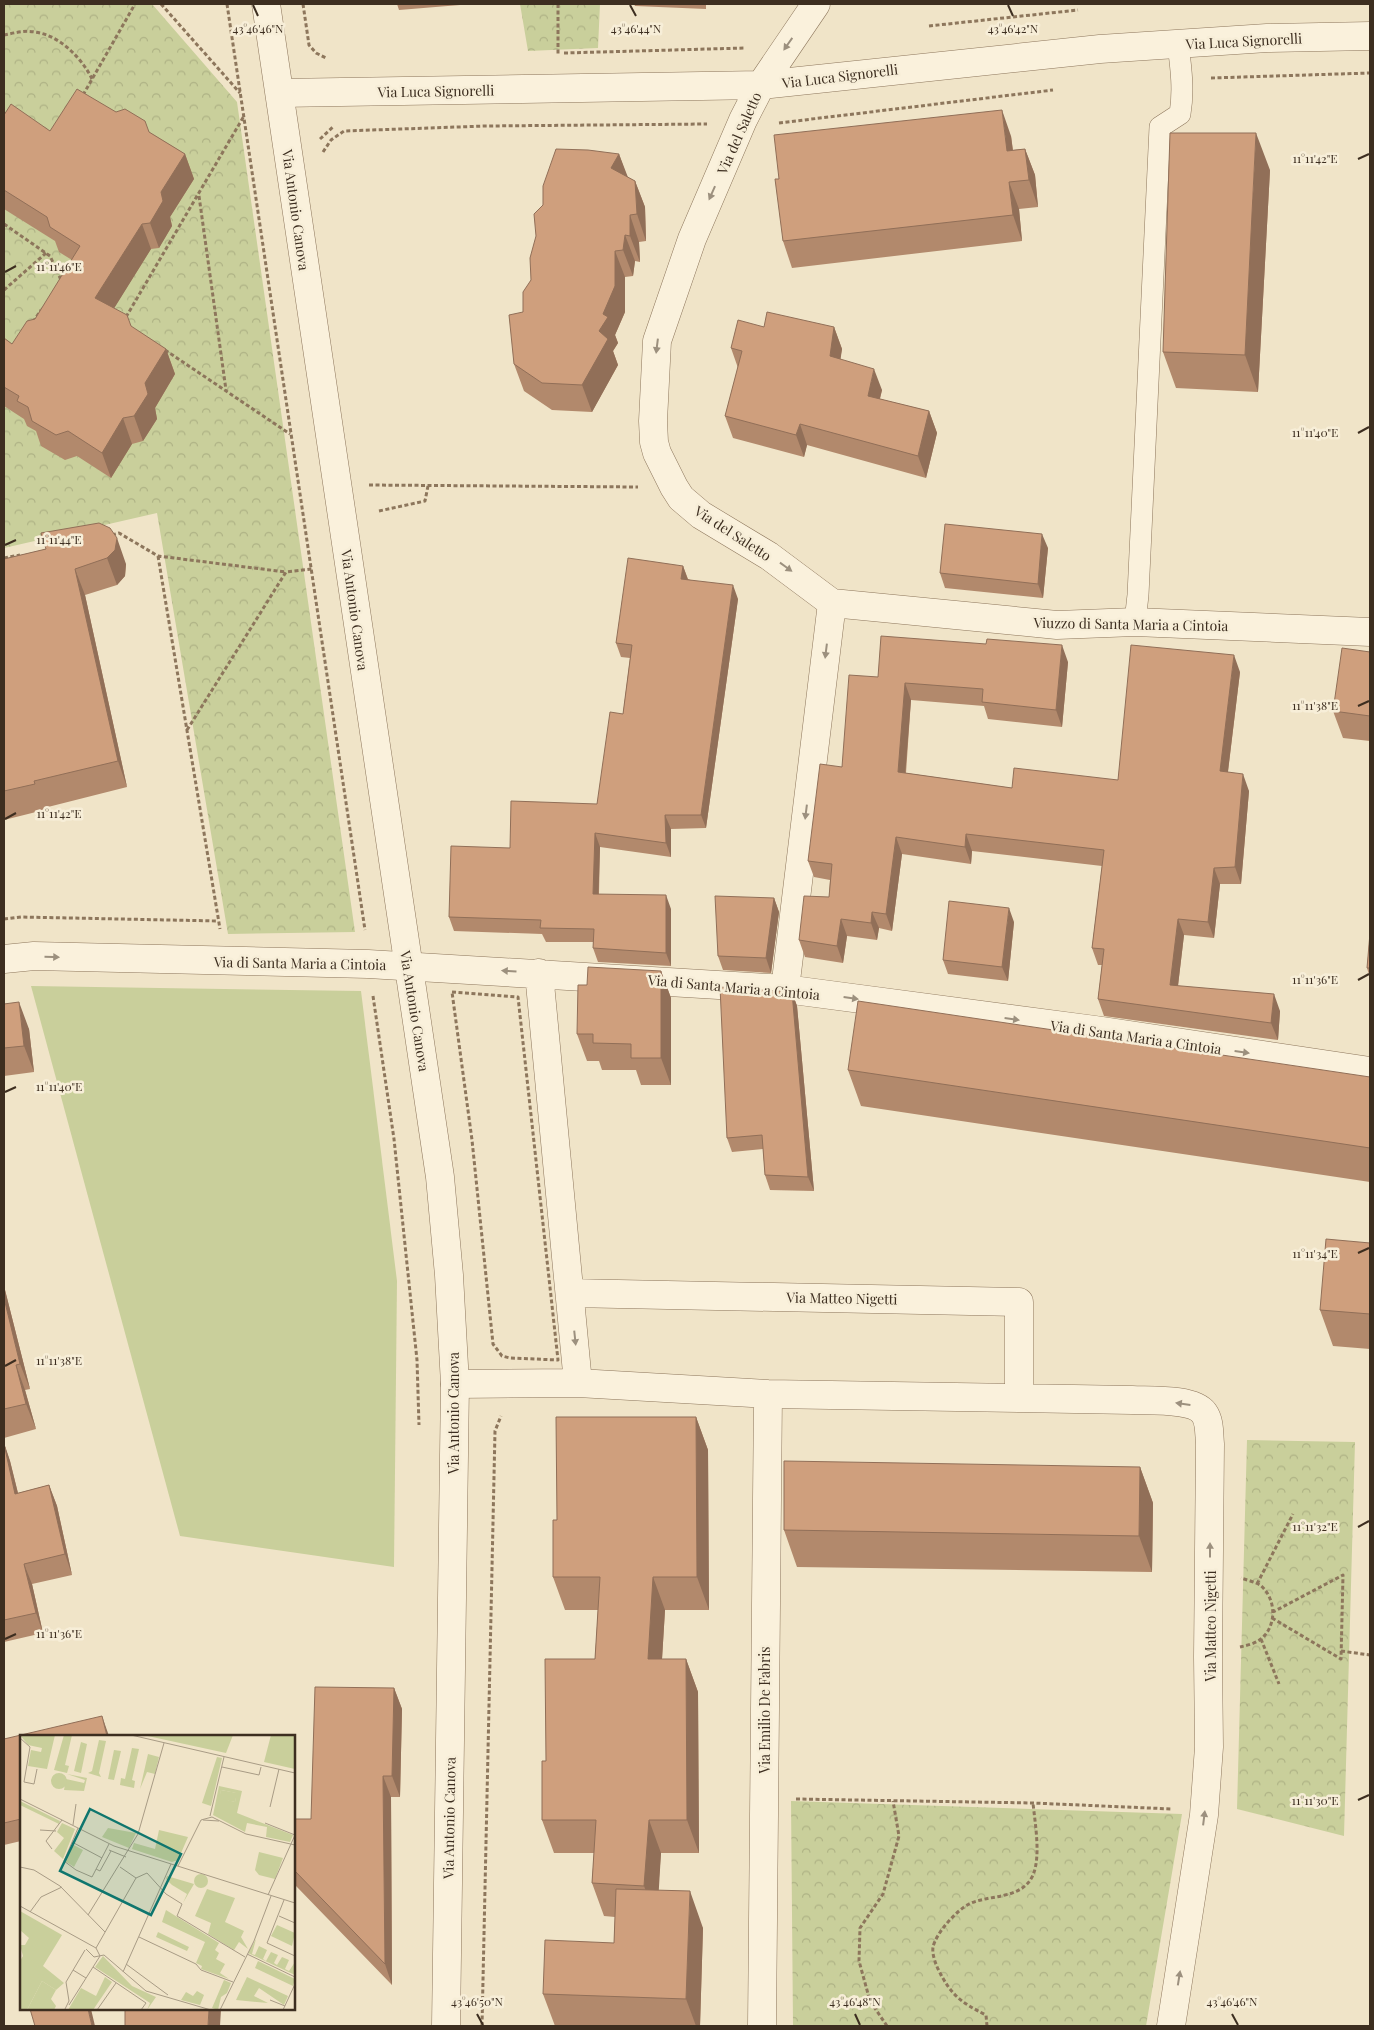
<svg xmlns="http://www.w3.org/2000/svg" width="1374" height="2030" viewBox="0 0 1374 2030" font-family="'Playfair Display',serif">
  <defs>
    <pattern id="park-crowns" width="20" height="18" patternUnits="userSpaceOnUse" patternTransform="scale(1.25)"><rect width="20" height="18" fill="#c9cf9b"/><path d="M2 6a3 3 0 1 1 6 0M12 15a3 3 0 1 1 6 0" fill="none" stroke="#aeb285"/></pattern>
  </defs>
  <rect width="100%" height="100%" fill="#f0e4c8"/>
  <path fill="#c9cf9b" d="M31,986L361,991L397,1281L394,1567L180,1536Z"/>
  <path fill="url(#park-crowns)" d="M4,4H152L237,102L355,932L228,934L157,513L4,548Z
    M520,4H600L598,48L528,51Z
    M1247,1440L1355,1442L1344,1836L1237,1809Z
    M791,1801L1182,1814L1146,2026H793Z"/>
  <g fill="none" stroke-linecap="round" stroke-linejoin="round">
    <defs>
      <path id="service" d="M1135,622L1138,595L1160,127L1180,114C1184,90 1181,68 1178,44"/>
      <path id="minor" d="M816,4L761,85L743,120L692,239L657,341L653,421L654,442L657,453L674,487L681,498L701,515L769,556L832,603
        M280,93L761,85L1100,49L1267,38L1370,36
        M832,603L1057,625L1135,622L1370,632
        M4,959L34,956L368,964L785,989L1095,1030L1370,1071
        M539,973L578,1383
        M785,989L832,603
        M570,1293L1019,1302V1398
        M455,1384L578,1383L768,1394L1132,1400C1149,1401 1193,1398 1204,1413C1210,1421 1209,1434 1210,1444L1208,1657L1209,1747L1204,1815L1171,2026
        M762,2026L768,1394"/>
      <path id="tertiary" d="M266,4L440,1177L449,1275L455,1384L446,2026"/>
    </defs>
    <use href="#service" stroke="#8d765c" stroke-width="22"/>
    <use href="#minor" stroke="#8d765c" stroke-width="29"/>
    <use href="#tertiary" stroke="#8d765c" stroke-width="29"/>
    <path stroke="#8d765c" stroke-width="3" stroke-dasharray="4 2.5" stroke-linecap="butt" d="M161,4L240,93
      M227,4L365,930
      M303,4L309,45L316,53L326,58
      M558,4V56
      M929,26L1078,10
      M4,35C14,33 25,30 35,32C59,35 82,58 92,79
      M564,53L745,48
      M1211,78L1370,73
      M83,95L135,4
      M779,123L1053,90
      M320,139L334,126
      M323,152L331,140L344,131L486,126L707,124
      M199,196L226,390
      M4,224L50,256L61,280
      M4,290L46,253
      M126,317L244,116
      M33,322L41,310
      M165,350L290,434
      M369,485L638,487
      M379,511L425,501L428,486
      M112,535L119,533L158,556L286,572
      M158,556L220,929
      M4,558L20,555
      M187,730L286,572L312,569
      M4,919L21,917L218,921
      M452,992L518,997L558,1360L510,1358L502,1356L493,1344L472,1140Z
      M373,996L394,1139L417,1360L419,1425
      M1257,1584L1293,1514
      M1272,1618L1341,1659L1343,1575L1273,1612
      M1261,1639L1279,1684
      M1240,1647C1248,1645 1259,1643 1265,1635C1277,1621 1275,1597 1260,1585C1255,1582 1247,1580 1241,1578
      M1341,1651L1370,1655
      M796,1799L1033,1803L1172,1809
      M482,2026L495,1431L501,1416
      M887,2026L870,2001L859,1961L860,1928L883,1894L899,1836L893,1801
      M987,2026L986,2015C960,2002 951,1995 938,1969C935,1962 932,1954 933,1947C936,1933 957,1910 969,1904C990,1894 1022,1900 1033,1875C1041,1856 1035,1823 1033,1803"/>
    <use href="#service" stroke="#faf1dc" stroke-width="21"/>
    <use href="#minor" stroke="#faf1dc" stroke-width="28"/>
    <use href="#tertiary" stroke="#faf1dc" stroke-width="28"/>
  </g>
  <path fill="#b2896c" d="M397,4H460V5L399,10Z
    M634,4H706V9L635,6Z
    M4,115L50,131L149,132L185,154L194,179L170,217L172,226L159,248L151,249L114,308L131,327L166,349L175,374L155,408L157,419L143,441L132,444L111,478L77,456L65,460L41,446L36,431L27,426L24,419L4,406V338L12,344L35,319L72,260L59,252L55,241L4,209Z
    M1011,136L1013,150L1025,149L1035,175L1038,207L1019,209L1022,241L792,268L783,241Z
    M619,154L627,177L635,181L645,207L646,241L639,242L640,262L635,261L633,276L625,277V312L615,335L618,343L613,351L618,365L592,412L552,410L524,391L514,364L523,312L531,280L543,205Z
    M1270,170L1258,392L1176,388L1163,352Z
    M764,327H834L842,349L840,359L882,390L880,399L929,411L937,433L926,478L807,445L804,457L733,438L725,416L738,368L731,348Z
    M41,533L126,564L125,576L117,585L85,595L127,787L44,808V810L4,820V559L46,549Z
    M1048,548L1043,598L945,588L940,573Z
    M683,566L688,579L738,599L706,828L671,829V857L600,847L599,894L671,909V966L598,962L593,948V942H546L542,934L454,931L449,917L510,848L597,804L623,714L630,658L621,657L616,643Z
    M1370,652V741L1343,738L1333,711Z
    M1068,662L1062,727L988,719L984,706L911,700L906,773L1012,788L1118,780L1240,672L1228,772L1249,791L1241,884H1220L1214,938L1184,935L1178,986L1280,1011L1278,1040L1104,1016L1098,999L1102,965H1098L1092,948L1102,866L972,851L971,864L902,854L892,931L879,928L877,940L847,936L843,963L805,957L799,940L829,897L830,880L814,877L808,861L842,767L878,677Z
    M774,898L779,912L771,973L723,970L718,956Z
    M1014,922L1008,981L948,974L943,960Z
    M1370,933V978L1367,968Z
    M661,971L671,998V1085H641L636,1070H602L599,1061H587L577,1034L587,985Z
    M792,992L797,1006L814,1191L770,1190L765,1175L763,1149L732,1152L727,1138Z
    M4,1004L29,1029L34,1072L4,1076Z
    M848,1070L1370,1077V1182L861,1106Z
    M1370,1243V1349L1333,1346L1320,1310Z
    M4,1286L30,1389L25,1390L36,1429L4,1438Z
    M696,1417L708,1450L709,1610H665L662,1659H686L698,1692L699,1853H661L658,1890L703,1928L700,2026H555L543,1994L614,1943L615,1917L604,1916L592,1883L594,1853H554L542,1820L546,1761L595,1659L598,1610H565L553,1577L557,1520Z
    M4,1443L10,1461L18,1493L49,1485L57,1506L72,1575L32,1584L43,1633L4,1642Z
    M1140,1467L1153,1503L1152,1572L797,1567L784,1530Z
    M394,1688L402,1709L400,1797H391L392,1985L296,1886L294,1879V1819H311Z
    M21,1736V1841L4,1845V1739Z"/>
  <path fill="#916f58" d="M1002,110L1011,136L1016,177L1007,151Z
    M1256,133L1270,170L1258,392L1245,355Z
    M1025,149L1035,175L1038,207L1029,180Z
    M185,154L194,179L170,217L172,226L159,248L150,223L161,192Z
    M619,154L629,180L611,168Z
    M635,181L645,207L646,241L637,214Z
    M1009,182L1019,209L1022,241L1013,215Z
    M630,215L639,242L640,262L630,236Z
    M142,224L151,249L105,323L95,298Z
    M625,235L635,261L633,276L623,250Z
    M615,251L625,277V312L615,335L618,343L613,351L618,365L592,412L582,385L599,331Z
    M834,327L842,349L838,377L830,356Z
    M166,349L175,374L155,408L157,419L143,441L134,416L145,383Z
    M874,369L882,390L875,417L868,396Z
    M929,411L937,433L926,478L918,456Z
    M123,418L132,444L111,478L102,453Z
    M800,424L807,445L804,457L796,435Z
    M1042,534L1048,548L1043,598L1038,584Z
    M117,538L126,564L125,576L117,585L107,558Z
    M683,566L688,580L681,579Z
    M75,569L85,595L127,787L118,761Z
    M733,585L738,599L706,828L701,815Z
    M1062,645L1068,662L1062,727L1056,710Z
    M1234,655L1240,672L1226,787L1220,771Z
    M905,683L911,700L904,789L898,772Z
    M1243,774L1249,791L1241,884L1235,867Z
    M665,815L671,829V857L666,843Z
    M595,833L600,847L598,908L593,894Z
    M966,834L972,851L971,864L965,847Z
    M896,837L902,854L892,931L886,914Z
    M1214,868L1220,884L1214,938L1208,922Z
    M666,895L671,909V966L666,953Z
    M774,898L779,912L771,973L766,958Z
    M1009,908L1014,922L1008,981L1002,967Z
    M872,912L879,928L877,940L871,923Z
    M841,919L847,936L843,963L837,946Z
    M1178,919L1184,935L1176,1002L1170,985Z
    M661,971L671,998V1085L661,1058Z
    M792,992L797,1006L814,1191L808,1177Z
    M1274,994L1280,1011L1278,1040L1271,1023Z
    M19,1002L29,1029L34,1072L24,1046Z
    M4,1286L30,1389L20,1364L4,1298Z
    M16,1365L25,1390L36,1429L26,1404Z
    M696,1417L708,1450L709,1610L697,1577Z
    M4,1443L10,1461L23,1514L15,1494Z
    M1140,1467L1153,1503L1152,1572L1139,1536Z
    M49,1485L57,1506L72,1575L65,1554Z
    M24,1564L32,1584L43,1633L36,1613Z
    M653,1577L665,1610L660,1692L648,1659Z
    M686,1659L698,1692L699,1853L687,1820Z
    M394,1688L402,1709L400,1797L392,1776Z
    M102,1716L109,1736H107Z
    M383,1776L391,1797L392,1985L385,1964Z
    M649,1820L661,1853L657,1920L644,1886Z
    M690,1891L703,1928L700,2026H696L686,1999Z
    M88,2009H91L95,2026H92Z
    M209,2009H221L220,2026H208Z"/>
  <path fill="#cf9f7d" stroke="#916f58" d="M77,89L116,112L125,109L145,121L149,132L185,154L161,192L163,201L150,223L142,224L95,298L127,315L131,326L166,349L145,383L148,394L134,416L123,418L102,453L68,431L56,435L32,421L28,407L17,401L19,396L4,387V338L12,344L27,321L35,319L80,246L50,227L47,217L4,190V115L11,104L50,131Z
    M1002,110L1007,151L1025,149L1029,180L1009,182L1013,215L783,241L775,179H779L774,135Z
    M1170,133H1256L1245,355L1163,352Z
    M556,149L588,150L619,154L611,168L635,181L637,214L630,215V236L625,235L623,250L615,251V286L603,314L608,317L599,331L608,339L582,385L542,383L514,364L509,315L523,312V292L531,280L530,258L536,236L534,214L543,205V186Z
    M767,312L834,327L830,356L874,369L868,396L929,411L918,456L800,424L796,435L725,416L742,351L731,348L738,320L764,327Z
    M99,523L110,528L117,538L115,550L107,558L75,569L118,761L34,781L35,784L4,791V559L46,549L41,533Z
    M945,524L1042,534L1038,584L940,573Z
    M628,558L683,566L681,579L733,585L701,815H665L666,843L595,833L593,894L666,895V953L593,948L594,929L540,928L541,920L449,917L451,846L510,848L511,801L597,804L610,712L623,714L632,645L616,643Z
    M881,636L986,644L987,639L1062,645L1056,710L982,702L983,689L905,683L898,772L1012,788L1014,768L1118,780L1131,645L1234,655L1220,771L1243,774L1235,867L1214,868L1208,922L1178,919L1170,985L1274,994L1271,1023L1098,999L1104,949L1092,948L1104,850L966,834L965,847L896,837L886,914L872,912L871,923L841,919L837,946L799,940L804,896L829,897L832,864L808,861L820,764L842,767L849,675L878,677Z
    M1342,648L1370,652V716L1333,711Z
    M715,896L774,898L766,958L718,956Z
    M949,901L1009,908L1002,967L943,960Z
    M1370,933V968H1367Z
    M588,967L661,971V1058H631V1044L593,1043V1034H577L578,985H587Z
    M720,987L792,992L808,1177L765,1175L762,1135L727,1138Z
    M858,1001L1370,1077V1148L848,1070Z
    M19,1002L24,1046L4,1048V1004Z
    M1326,1239L1370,1243V1314L1320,1310Z
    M4,1298L20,1364L16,1365L26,1404L4,1409Z
    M556,1417H696L697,1577H653L648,1659H686L687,1820H649L644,1886L592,1883L596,1820H542V1761H546L545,1659H595L600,1577H553V1520H557Z
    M4,1444L15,1494L49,1485L65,1554L24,1564L36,1613L4,1620Z
    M784,1461L1140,1467L1139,1536L784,1530Z
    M315,1687L394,1688L392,1776H383L385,1964L294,1870V1819H311Z
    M102,1716L107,1736H21V1819L4,1823V1739Z
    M616,1889L690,1891L686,1999L543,1994L545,1940L614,1943Z
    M30,2009H88L92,2026H35Z
    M125,2009H209L208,2026H125Z"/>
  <defs><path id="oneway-solid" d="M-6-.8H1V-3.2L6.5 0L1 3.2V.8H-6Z" transform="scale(1.25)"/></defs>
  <g fill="#9c907e">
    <use href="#oneway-solid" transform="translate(788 44) rotate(125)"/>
    <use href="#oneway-solid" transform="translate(712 193) rotate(114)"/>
    <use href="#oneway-solid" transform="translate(657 346) rotate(97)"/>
    <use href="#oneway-solid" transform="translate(786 567) rotate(36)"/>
    <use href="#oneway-solid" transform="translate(826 651) rotate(97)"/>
    <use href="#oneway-solid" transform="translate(806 812) rotate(97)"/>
    <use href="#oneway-solid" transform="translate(52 957) rotate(2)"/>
    <use href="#oneway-solid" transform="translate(509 971) rotate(-177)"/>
    <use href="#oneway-solid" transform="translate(851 998) rotate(8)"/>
    <use href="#oneway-solid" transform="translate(1012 1019) rotate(8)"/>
    <use href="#oneway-solid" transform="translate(1242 1052) rotate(8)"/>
    <use href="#oneway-solid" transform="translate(575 1338) rotate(84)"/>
    <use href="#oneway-solid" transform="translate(1183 1404) rotate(-172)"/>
    <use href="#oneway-solid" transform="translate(1210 1550) rotate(-90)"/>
    <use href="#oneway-solid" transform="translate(1204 1818) rotate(-83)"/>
    <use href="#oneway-solid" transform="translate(1179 1978) rotate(-81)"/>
  </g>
  <path fill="none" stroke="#3d2e20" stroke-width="2" d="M253,5L258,16M630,5L636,16M1008,5L1013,16M1358,159L1369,154M5,272L16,266M1358,433L1369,427M5,545L16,540M1358,706L1369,701M5,819L16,813M1358,980L1369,974M5,1092L16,1087M1358,1253L1369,1248M5,1366L16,1360M1358,1527L1369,1521M5,1639L16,1634M1358,1800L1369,1795M477,2014L483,2025M855,2014L860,2025M1232,2014L1238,2025"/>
  <g text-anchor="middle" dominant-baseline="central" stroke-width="5" stroke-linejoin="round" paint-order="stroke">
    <g font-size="14" fill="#3d2e20" stroke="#f7eed8">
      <text transform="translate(1244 41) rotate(-3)">Via Luca Signorelli</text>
      <text transform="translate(840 76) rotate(-7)">Via Luca Signorelli</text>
      <text transform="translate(436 91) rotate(-1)">Via Luca Signorelli</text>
      <text transform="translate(739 133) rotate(-66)">Via del Saletto</text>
      <text transform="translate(296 210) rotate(82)">Via Antonio Canova</text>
      <text transform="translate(733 533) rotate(33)">Via del Saletto</text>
      <text transform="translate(355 610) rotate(82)">Via Antonio Canova</text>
      <text transform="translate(1131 624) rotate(1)">Viuzzo di Santa Maria a Cintoia</text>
      <text transform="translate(300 963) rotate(1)">Via di Santa Maria a Cintoia</text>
      <text transform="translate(734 987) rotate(5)">Via di Santa Maria a Cintoia</text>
      <text transform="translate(415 1011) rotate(81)">Via Antonio Canova</text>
      <text transform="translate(1136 1037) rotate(8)">Via di Santa Maria a Cintoia</text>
      <text transform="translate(842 1298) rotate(1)">Via Matteo Nigetti</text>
      <text transform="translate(453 1413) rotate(-90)">Via Antonio Canova</text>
      <text transform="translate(1210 1626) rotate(-90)">Via Matteo Nigetti</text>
      <text transform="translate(764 1710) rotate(-90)">Via Emilio De Fabris</text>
      <text transform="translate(449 1818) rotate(-89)">Via Antonio Canova</text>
    </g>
  </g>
  <g transform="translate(20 1735)">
    <rect width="275" height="275" fill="#f0e4c8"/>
    <path d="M35,0L27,34L8,31L11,15L21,17L22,13L8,10L0,0ZM44,0H52L45,30L49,31L47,38L34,35ZM251,0H275V34L244,27ZM79,5L86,6L79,38L81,42L68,38L72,36ZM61,7L67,9L61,38L54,36ZM112,13L119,14L112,45L115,46L114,53L100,50L101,43L105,44ZM94,15L101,16L94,45L88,44ZM47,39L67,43L64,56L44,55L46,44L64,48L65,45ZM201,55L217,58L215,67L199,64ZM88,93L116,98L109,113L82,102ZM174 146a7 7 0 1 1 14 0a7 7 0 1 1-14 0ZM22,246L36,255L31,264L36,271L34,275H7Z" fill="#c9cf9b"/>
    <path d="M123,0H213L206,18ZM128,19L139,22L135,39L127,37L120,54ZM197,22L202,23L191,71L182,68ZM31 46a8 8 0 1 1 16 0a8 8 0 1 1-16 0ZM199,51L222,56L217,78L273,100L270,107L246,102L247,92L227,88L225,97L193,80ZM201,55L216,58L215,67L200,63ZM0,66L40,86L39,89L0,70ZM42,88L55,94L43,124L34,116L44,103L37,97ZM139,95L168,102L158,125L152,127L112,114L114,108L135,114ZM52,109L63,115L54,132L45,126ZM239,117L263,123L255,144L239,140L235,135ZM147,141L174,149L163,168L167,159L152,150L146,144ZM187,154L215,163L205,187L224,196L221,202L228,214L219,207L214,215L188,199L191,188L175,181ZM146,175L199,208L195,215L199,218L196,224L205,229L200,238L209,244L181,234L182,231L176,228L185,207L142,187ZM0,176L42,200L23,231L44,248L36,255L22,246L7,275H0V226L3,221L0,210H5L9,203L0,195ZM257,190L275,198L272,211L251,201ZM138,197L169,212L167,216L136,202ZM236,204L232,219L235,220L239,211L247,215L243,224L246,226L251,217L258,220L254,228L257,230L262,222L269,225L265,234L269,236L275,227V240L228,218ZM83,221L112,251L136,262L127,275L130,268L75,232ZM238,226L275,244L273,251L235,233ZM85,242L92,247L73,275H48L61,253L76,261ZM227,242L268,261L264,270L239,253L234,261L248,268L216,265ZM204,245L211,248L207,258L201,262L198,275L192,273ZM177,256L184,260L180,270L161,265L166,257L173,261Z" fill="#c9cf9b" fill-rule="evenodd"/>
    <path fill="none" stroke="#a89b85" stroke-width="1" d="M111,0L275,38M0,3L10,12L4,47L14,49L17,34M202,32L239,40L241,32M0,64L94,111L275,168M250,72L259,34M190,81L204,22M181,85L192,82L226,99L275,110M183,85L199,86M245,88L275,100M53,90L56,69M58,93L44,126L56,135L72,142L89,109M20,95L36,96M52,107L82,123M32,114L26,106L42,85M89,115L106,122M158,131L181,85M0,132L14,135L40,151L85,197M100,132L116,143M76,134L80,136L91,116M248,160L275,100M264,165L247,208L275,221M0,171L76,213L80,221M10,177L21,162L42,152M68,180L118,99L144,8M259,181L275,188M119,202L176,229L181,235L213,247M76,213L116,143L127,138L146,159L162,169L157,181L225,222M66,214L74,222L84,220L126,256L191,275M227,219L275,242M106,229L148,260M73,232L126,268L121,275M53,235L66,243M103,237L151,129M250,265L265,271M49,270L80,221M45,274L49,266L46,247L65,215M77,275L96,248M200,275L234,206L251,161M263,275L275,249"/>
    <path fill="#0f766e" fill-opacity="0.15" stroke="#0f766e" stroke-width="2.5" d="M70,74L161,119L131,180L40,136Z"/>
    <rect width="275" height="275" fill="none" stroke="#3d2e20" stroke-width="2.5"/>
  </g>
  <g font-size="12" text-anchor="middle" fill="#3d2e20" stroke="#f7eed8" stroke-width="5" stroke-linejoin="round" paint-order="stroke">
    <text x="636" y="33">43°46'44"N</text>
    <text x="1013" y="33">43°46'42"N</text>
    <text x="258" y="33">43°46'46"N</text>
    <text x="1315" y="163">11°11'42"E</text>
    <text x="59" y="271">11°11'46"E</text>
    <text x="1315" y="437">11°11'40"E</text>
    <text x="59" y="544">11°11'44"E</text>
    <text x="1315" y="710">11°11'38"E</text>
    <text x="59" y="818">11°11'42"E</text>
    <text x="1315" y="984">11°11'36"E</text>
    <text x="59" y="1091">11°11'40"E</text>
    <text x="1315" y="1258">11°11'34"E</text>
    <text x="59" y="1365">11°11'38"E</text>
    <text x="1315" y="1531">11°11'32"E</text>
    <text x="59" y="1638">11°11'36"E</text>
    <text x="1315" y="1805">11°11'30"E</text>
    <text x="477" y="2006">43°46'50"N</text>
    <text x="855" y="2006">43°46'48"N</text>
    <text x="1232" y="2006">43°46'46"N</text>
  </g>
  <rect width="1374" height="2030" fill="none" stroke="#3d2e20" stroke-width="10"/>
</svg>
